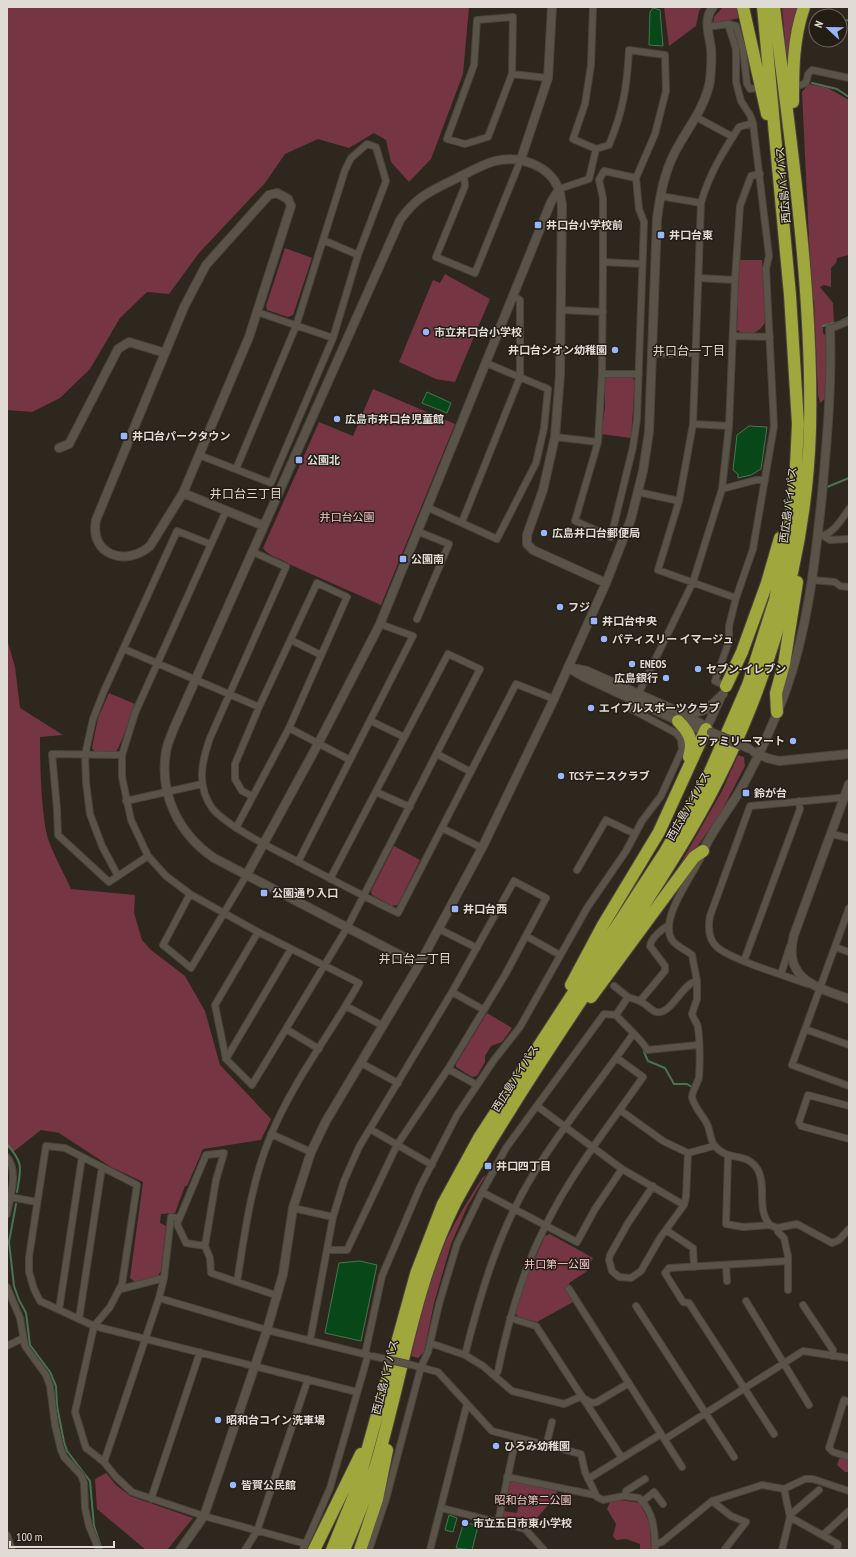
<svg xmlns="http://www.w3.org/2000/svg" width="856" height="1557" viewBox="0 0 856 1557" font-family="'PT Sans Narrow','Noto Sans JP',sans-serif">
  <rect width="100%" height="100%" fill="#2d271d"/>
  <path fill="#763542" d="M7,7H469L463,74L431,159L409,182L391,162L386,140L374,133L349,148L318,139L285,154L265,183L199,253L169,294L147,292L120,318L90,369L60,398L32,412L7,410Z
    M664,7H702L699,11L696,26L669,46Z
    M723,7L738,8L739,18L713,24L714,17Z
    M782,7H800L788,73Z
    M809,84L828,88L849,100V255L837,258L836,263L831,268V287L824,285L820,287L833,303L834,323L823,326V333L826,336L827,397L820,403L818,395L814,300L812,299L811,282L802,92Z
    M285,248L312,258L293,315L288,317L267,310L266,306Z
    M739,260H762L766,321C760,332 750,338 737,330Z
    M445,274L490,299L455,382L436,379L399,362L433,280L440,283Z
    M609,376L632,377L635,381L631,438L601,434L605,407V379Z
    M373,389L455,424L381,605L291,565C283,559 269,557 263,548L319,422L353,436Z
    M7,639L15,667L20,708L63,735L40,737C40,765 41,813 48,839C54,856 64,873 71,889L135,895L134,913L142,940L151,950L185,976L205,1011L220,1065L271,1119L261,1140L203,1149L187,1186H185L175,1213L161,1214L160,1223L166,1226L161,1271L158,1276L135,1282L130,1278L143,1182L111,1167L59,1133L41,1130L13,1152L7,1147Z
    M109,693L135,704C131,713 121,747 116,751H94L92,748L98,718Z
    M738,755L744,757L745,766L720,814L695,850L671,880L722,791Z
    M394,846L420,860L398,905L392,906L372,895L371,891Z
    M487,1013L512,1028L502,1042L491,1046L485,1056V1062L477,1076L472,1077L456,1067V1064Z
    M486,1175L467,1207L451,1244L434,1303L424,1352L418,1358L411,1356C421,1317 429,1278 446,1241C456,1219 470,1197 483,1177Z
    M550,1234L593,1258L586,1272L569,1283L570,1286L565,1289L573,1302L537,1322L518,1317L515,1312L526,1279L545,1236Z
    M840,1457L849,1460V1472H845L837,1465Z
    M106,1473L116,1485L130,1496L193,1518L167,1550H146L97,1509L95,1479Z
    M512,1481L557,1491L553,1504H549L529,1527L504,1521L502,1518L503,1511L517,1513L519,1502L506,1499L509,1484Z
    M620,1500L640,1503L650,1524L651,1550H640V1544L626,1539L616,1540L613,1536L616,1524L607,1509L610,1502Z"/>
  <path fill="#084818" stroke="#497451" d="M653,8L660,10L663,46L649,45L650,12Z
    M427,392L451,403L447,413L422,403Z
    M749,426L767,427L761,469L751,475L738,478V474L733,470L737,435Z
    M360,1261L377,1265L361,1341L325,1333L339,1263Z
    M449,1515L457,1518L453,1532L445,1530Z
    M464,1522L478,1526L472,1550L456,1548Z"/>
  <g fill="none" stroke-linecap="round" stroke-linejoin="round">
    <path stroke="#497451" stroke-width="2" d="M842,21L849,20
      M811,24H816
      M812,83L837,89L849,97
      M823,326L839,322L849,317
      M827,487L849,478
      M644,1052L648,1061L665,1068L674,1084H687L692,1087
      M7,1144C24,1164 21,1168 17,1192
      M16,1204L9,1242L14,1286L19,1300L26,1313L30,1345L50,1372L56,1386L57,1406L64,1442L67,1451L90,1481L94,1526L102,1550"/>
    <defs>
      <path id="minor" d="M593,7L591,65L585,104L573,139L596,149L609,145C623,111 627,87 629,50L665,55L666,91L655,134L636,178L639,209L644,222L637,419L633,447L611,537L575,521L598,442L602,374L603,262V198L599,180L604,171L636,178
        M513,17L512,74L488,137L465,144L447,139L474,65L477,20Z
        M707,27L728,24L736,26L743,49L747,84L750,89L757,88
        M512,74L548,78
        M798,86L806,83L808,74L812,70L849,78
        M696,117L733,137
        M464,175L465,186L436,257L475,273L521,159
        M559,189L589,179L596,149
        M660,196L701,203
        M323,240L358,255
        M603,262L642,264
        M698,278L735,280
        M561,310L603,312
        M257,312L333,338
        M830,329L849,321
        M734,336L770,337
        M653,354L695,353
        M602,374H639
        M693,424L729,426
        M555,437L598,442
        M199,455L271,483L333,338L358,255L386,181L376,147L367,144L351,158L345,170L296,326L236,469
        M722,489L756,480H765
        M638,492L679,501
        M429,508L497,539L536,463L544,428L548,389L486,363
        M226,511L135,713L122,755V777L131,820L148,856L166,876L190,894L258,932L359,983C331,1033 293,1081 271,1135C251,1182 245,1232 237,1282
        M462,522L520,377V300L513,296
        M817,536C832,537 841,520 849,509
        M825,537L830,540L849,539
        M253,552L286,567L210,738C202,761 196,785 212,808C225,825 269,847 289,857C325,876 361,895 398,913L516,684L554,699
        M812,580L835,582L840,586L849,587
        M736,598L658,570L679,501L693,424L701,203C709,174 723,152 739,127L753,123
        M417,619L449,544L419,532
        M291,640L321,655
        M124,649L259,707
        M726,686L715,681L729,641V626L736,598L753,549L774,426L766,269L769,256L753,123L750,115L741,101L736,82V49L728,24
        M371,721L404,737
        M289,728L350,760
        M437,754L471,772
        M122,755L52,754L57,809L58,835L109,882L148,856
        M376,792L410,807
        M126,801L202,784
        M236,828L289,728L347,597L317,583L259,707L235,764V779L242,791L252,796
        M442,828L482,848
        M831,834L849,838
        M703,853C695,873 658,918 672,940C677,947 685,949 692,955L697,981V999L692,1014C693,1019 698,1023 698,1028C700,1041 700,1064 699,1077C698,1083 692,1091 692,1097C694,1108 704,1116 708,1126C710,1132 711,1142 715,1146C729,1163 746,1150 758,1170C767,1188 756,1209 770,1225L777,1228L797,1224L832,1243L839,1240L849,1229
        M298,862L413,636L380,624
        M577,870L606,820L635,834
        M118,876L102,846L90,814L86,782L85,755L93,719L104,691L177,531L210,544
        M190,894L163,945L191,968L246,876
        M849,908L792,1065L849,1086
        M439,929L477,948
        M258,932L215,1005L226,1059L252,1085L347,928L480,669L448,654L330,879
        M526,936L560,955
        M835,947L849,952
        M744,961L800,809L799,801
        M781,974L790,946
        M697,981C682,983 671,1016 656,1012C651,1010 647,1005 643,1003C639,1000 633,999 628,997L616,1015C623,1024 644,1041 647,1050L698,1045
        M808,984C789,977 729,959 717,947C708,939 708,927 710,916L750,806L849,797
        M614,986L628,997
        M452,992L484,1010
        M640,1001L665,971V966L650,946C651,938 662,929 669,925
        M346,1006L383,1026
        M286,1029L319,1049
        M805,1029L849,1045
        M226,1059L291,949
        M361,1063L398,1083
        M448,1069L477,1085
        M537,1106L622,1169L684,1205
        M849,1106L808,1095L799,1122L801,1126L849,1139
        M620,1110L663,1141L688,1153L714,1146
        M370,1129L432,1165
        M271,1134L311,1152
        M728,1156L726,1224L743,1227L770,1225
        M7,1157C19,1171 10,1197 7,1214
        M653,1186L628,1223L610,1255L609,1260L612,1271L619,1277L631,1278L641,1271L660,1238L684,1205L686,1197L688,1153
        M482,1192L577,1242L595,1209L622,1169
        M10,1197L37,1202
        M293,1208L333,1217
        M777,1228L778,1232L784,1238L788,1256V1290
        M666,1230L693,1248L694,1267
        M205,1246L216,1180L224,1153L206,1155L177,1224L186,1243L205,1246L210,1258L211,1273L278,1296
        M726,1265L727,1281
        M7,1287L20,1318L25,1346L46,1375L50,1386L55,1425L61,1450L64,1457L81,1475L84,1483L85,1508L89,1526L99,1550
        M121,1289L164,1278
        M569,1289L682,1467
        M159,1298L267,1330L368,1355
        M746,1301L809,1405
        M803,1305L833,1350L832,1356
        M636,1306L734,1457
        M59,1310L82,1157
        M510,1318L536,1326L622,1458
        M79,1319L102,1167
        M310,1341L333,1217L344,1181L359,1147L452,992L514,881L546,898L505,975L448,1069L397,1145L347,1250H327
        M430,1343L465,1355L483,1366L512,1391L564,1404L582,1396
        M7,1346L23,1338
        M365,1354L382,1276L420,1187L457,1115L494,1060L520,1027L587,908L626,851L642,821L661,796L682,750L681,739L676,733L631,709L693,582L722,489L729,426L735,280L740,206L751,176L760,174
        M465,1355C481,1291 499,1230 534,1173C563,1125 601,1081 633,1034
        M412,1365L438,1372L492,1431L581,1454L585,1472L597,1497L603,1500L624,1496L639,1498C654,1512 655,1531 655,1550
        M495,1376L498,1371C508,1321 522,1272 545,1227C571,1173 609,1126 643,1077L617,1058
        M585,1399L592,1403L597,1402L629,1383
        M849,1402L844,1400L829,1448L833,1452L849,1457
        M774,1434L689,1303L683,1302L665,1273L669,1268L788,1261
        M665,1439L803,1351L849,1358
        M546,1446L552,1422
        M104,1462L159,1298L164,1278L171,1217L178,1218
        M507,1477L595,1495
        M588,1479L661,1434
        M784,1489L805,1479H813L849,1491
        M626,1496V1491L645,1479
        M151,1499L200,1352
        M712,1501L731,1516L746,1522L725,1549
        M642,1502L654,1492L663,1504
        M441,1508L525,1529L544,1550
        M790,1515L819,1490
        M790,1517L838,1544L837,1550
        M498,1522L516,1438
        M7,1535L12,1550
        M823,1535L849,1511
        M306,1544L204,1516L132,1492L116,1477L104,1462L86,1448L75,1412L94,1326L110,1307L122,1284L137,1185L65,1148L46,1146L29,1257V1272L34,1289L40,1301L94,1326L357,1392
        M655,1544L662,1542L712,1501L762,1485L784,1489L790,1517L782,1550
        M245,1550L257,1531L308,1379
        M303,1550L330,1488L368,1355
        M369,1550L386,1499L421,1367L428,1352L439,1304L457,1244L482,1192L506,1148L604,1014L616,1015
        M430,1550L467,1404"/>
      <path id="tertiary" d="M521,159L548,78L552,7
        M277,193L288,199L291,206L249,337L183,493L150,546C126,567 89,555 96,520L184,307L206,265L258,207L269,195Z
        M59,448L69,444L118,349L129,342L165,353
        M183,493L264,526
        M568,667L587,671L670,708L700,723L710,731
        M572,670L584,677L678,721L698,729H706
        M682,713C704,714 708,709 723,694
        M706,729L720,699
        M754,752L767,758L779,761L849,754
        M849,784L794,935C782,979 816,987 849,999
        M703,851C712,831 726,813 738,794C756,763 772,727 785,693C808,629 815,562 822,495C827,439 832,385 830,329
        M246,876L318,744L380,624L551,202L559,189
        M419,965L214,858C179,834 159,795 166,752C167,744 171,736 174,728L400,220C419,194 432,191 459,177C470,172 483,164 495,161C519,155 550,165 559,190C561,195 561,201 562,205L560,375L555,437L543,490L527,535V544L533,550L606,583
        M180,1550L204,1516L267,1330L283,1274L293,1208L311,1152L326,1121L419,965L482,848L554,699L606,583L631,519L643,471L649,432L657,219C660,196 664,173 675,152C687,129 705,108 710,81C711,70 712,58 711,48C709,33 703,20 713,7"/>
      <path id="motorway" d="M743,7L767,114
        M793,102C793,69 793,39 804,7
        M726,686L742,652L767,583L780,538
        M777,712L776,693L784,664L797,582
        M678,721C689,732 694,741 689,757
        M571,985L603,925L659,832L706,729
        M591,997L694,857L703,851
        M314,1550L361,1454
        M332,1550L356,1491L416,1274L443,1204L479,1138L665,852L706,781L748,685L775,600L789,531L795,486L798,424L790,295L763,7
        M344,1550C356,1522 367,1494 376,1465C402,1377 414,1285 455,1203C472,1171 491,1140 510,1110C568,1016 634,926 690,831C761,710 806,569 810,429C813,288 791,147 774,7
        M360,1550L377,1499L387,1450"/>
    </defs>
    <use href="#minor" stroke="#4a443d" stroke-width="8"/>
    <use href="#tertiary" stroke="#4a443d" stroke-width="10"/>
    <use href="#motorway" stroke="#4a443d" stroke-width="14"/>
    <use href="#minor" stroke="#5a5348" stroke-width="6"/>
    <use href="#tertiary" stroke="#5a5348" stroke-width="8"/>
    <use href="#motorway" stroke="#a0a73c" stroke-width="12"/>
    <defs>
      <path id="minor-bridge" d="M372,1356L412,1365"/>
      <path id="tertiary-bridge" d="M711,732L750,749"/>
    </defs>
    <use href="#minor-bridge" stroke="#4a443d" stroke-width="8" stroke-linecap="butt"/>
    <use href="#tertiary-bridge" stroke="#4a443d" stroke-width="10" stroke-linecap="butt"/>
    <use href="#minor-bridge" stroke="#5a5348" stroke-width="6"/>
    <use href="#tertiary-bridge" stroke="#5a5348" stroke-width="8"/>
  </g>
  <g fill="#98b5fd" stroke="#231d13" stroke-width="1.5">
    <rect x="534" y="221" width="8" height="8" rx="2"/>
    <rect x="657" y="231" width="8" height="8" rx="2"/>
    <circle cx="426" cy="332" r="4"/>
    <circle cx="615" cy="350" r="4"/>
    <circle cx="337" cy="419" r="4"/>
    <rect x="120" y="432" width="8" height="8" rx="2"/>
    <rect x="295" y="456" width="8" height="8" rx="2"/>
    <circle cx="544" cy="533" r="4"/>
    <rect x="399" y="555" width="8" height="8" rx="2"/>
    <circle cx="560" cy="607" r="4"/>
    <rect x="590" y="617" width="8" height="8" rx="2"/>
    <circle cx="604" cy="639" r="4"/>
    <circle cx="632" cy="664" r="4"/>
    <circle cx="698" cy="669" r="4"/>
    <circle cx="666" cy="678" r="4"/>
    <circle cx="591" cy="708" r="4"/>
    <circle cx="793" cy="741" r="4"/>
    <circle cx="561" cy="776" r="4"/>
    <rect x="742" y="789" width="8" height="8" rx="2"/>
    <rect x="260" y="889" width="8" height="8" rx="2"/>
    <rect x="451" y="905" width="8" height="8" rx="2"/>
    <rect x="484" y="1162" width="8" height="8" rx="2"/>
    <circle cx="218" cy="1420" r="4"/>
    <circle cx="496" cy="1446" r="4"/>
    <circle cx="233" cy="1485" r="4"/>
    <circle cx="465" cy="1523" r="4"/>
  </g>
  <g text-anchor="middle" dominant-baseline="central" stroke-width="3" stroke-linejoin="round" paint-order="stroke">
    <g font-size="11" fill="#e0dcd5" stroke="#231d13">
      <text transform="translate(783 185) rotate(-95)">西広島バイパス</text>
      <text transform="translate(788 505) rotate(-83)">西広島バイパス</text>
      <text transform="translate(688 806) rotate(-61)">西広島バイパス</text>
      <text transform="translate(515 1078) rotate(-58)">西広島バイパス</text>
      <text transform="translate(385 1377) rotate(-76)">西広島バイパス</text>
    </g>
    <g font-size="11" font-weight="bold" fill="#e0dcd5" stroke="#231d13" text-anchor="start">
      <text x="546" y="225">井口台小学校前</text>
      <text x="669" y="235">井口台東</text>
      <text x="434" y="332">市立井口台小学校</text>
      <text x="607" y="350" text-anchor="end">井口台シオン幼稚園</text>
      <text x="345" y="419">広島市井口台児童館</text>
      <text x="132" y="436">井口台パークタウン</text>
      <text x="307" y="460">公園北</text>
      <text x="552" y="533">広島井口台郵便局</text>
      <text x="411" y="559">公園南</text>
      <text x="568" y="607">フジ</text>
      <text x="602" y="621">井口台中央</text>
      <text x="612" y="639">パティスリー イマージュ</text>
      <text x="640" y="664">ENEOS</text>
      <text x="706" y="669">セブン-イレブン</text>
      <text x="658" y="678" text-anchor="end">広島銀行</text>
      <text x="599" y="708">エイブルスポーツクラブ</text>
      <text x="785" y="741" text-anchor="end">ファミリーマート</text>
      <text x="569" y="776">TCSテニスクラブ</text>
      <text x="754" y="793">鈴が台</text>
      <text x="272" y="893">公園通り入口</text>
      <text x="463" y="909">井口台西</text>
      <text x="496" y="1166">井口四丁目</text>
      <text x="226" y="1420">昭和台コイン洗車場</text>
      <text x="504" y="1446">ひろみ幼稚園</text>
      <text x="241" y="1485">皆賀公民館</text>
      <text x="473" y="1523">市立五日市東小学校</text>
    </g>
    <g font-size="11" fill="#f6c9ce" stroke="#231d13">
      <text x="347" y="517">井口台公園</text>
      <text x="557" y="1264">井口第一公園</text>
      <text x="533" y="1500">昭和台第二公園</text>
    </g>
    <g font-size="12" fill="#e3dacd" stroke="#231d13">
      <text x="689" y="350">井口台一丁目</text>
      <text x="246" y="493">井口台三丁目</text>
      <text x="415" y="958">井口台二丁目</text>
    </g>
  </g>
  <rect width="856" height="1557" fill="none" stroke="#e0dcd5" stroke-width="16"/>
  <g transform="translate(828 28) rotate(292)"><circle r="19" fill="#231d13" stroke="#6f6961"/>
  <path d="M0-3L7 15L0 10L-7 15Z" fill="#98b5fd"/>
  <text y="-6" font-size="11" font-weight="bold" text-anchor="middle" fill="#e0dcd5">N</text>
  </g>
  <path d="M10 1541v6h104v-6" fill="none" stroke="#e0dcd5" stroke-width="2"/>
  <text x="16" y="1541" font-size="12" fill="#e0dcd5" stroke="#231d13" stroke-width="3" paint-order="stroke">100 m</text>
</svg>
